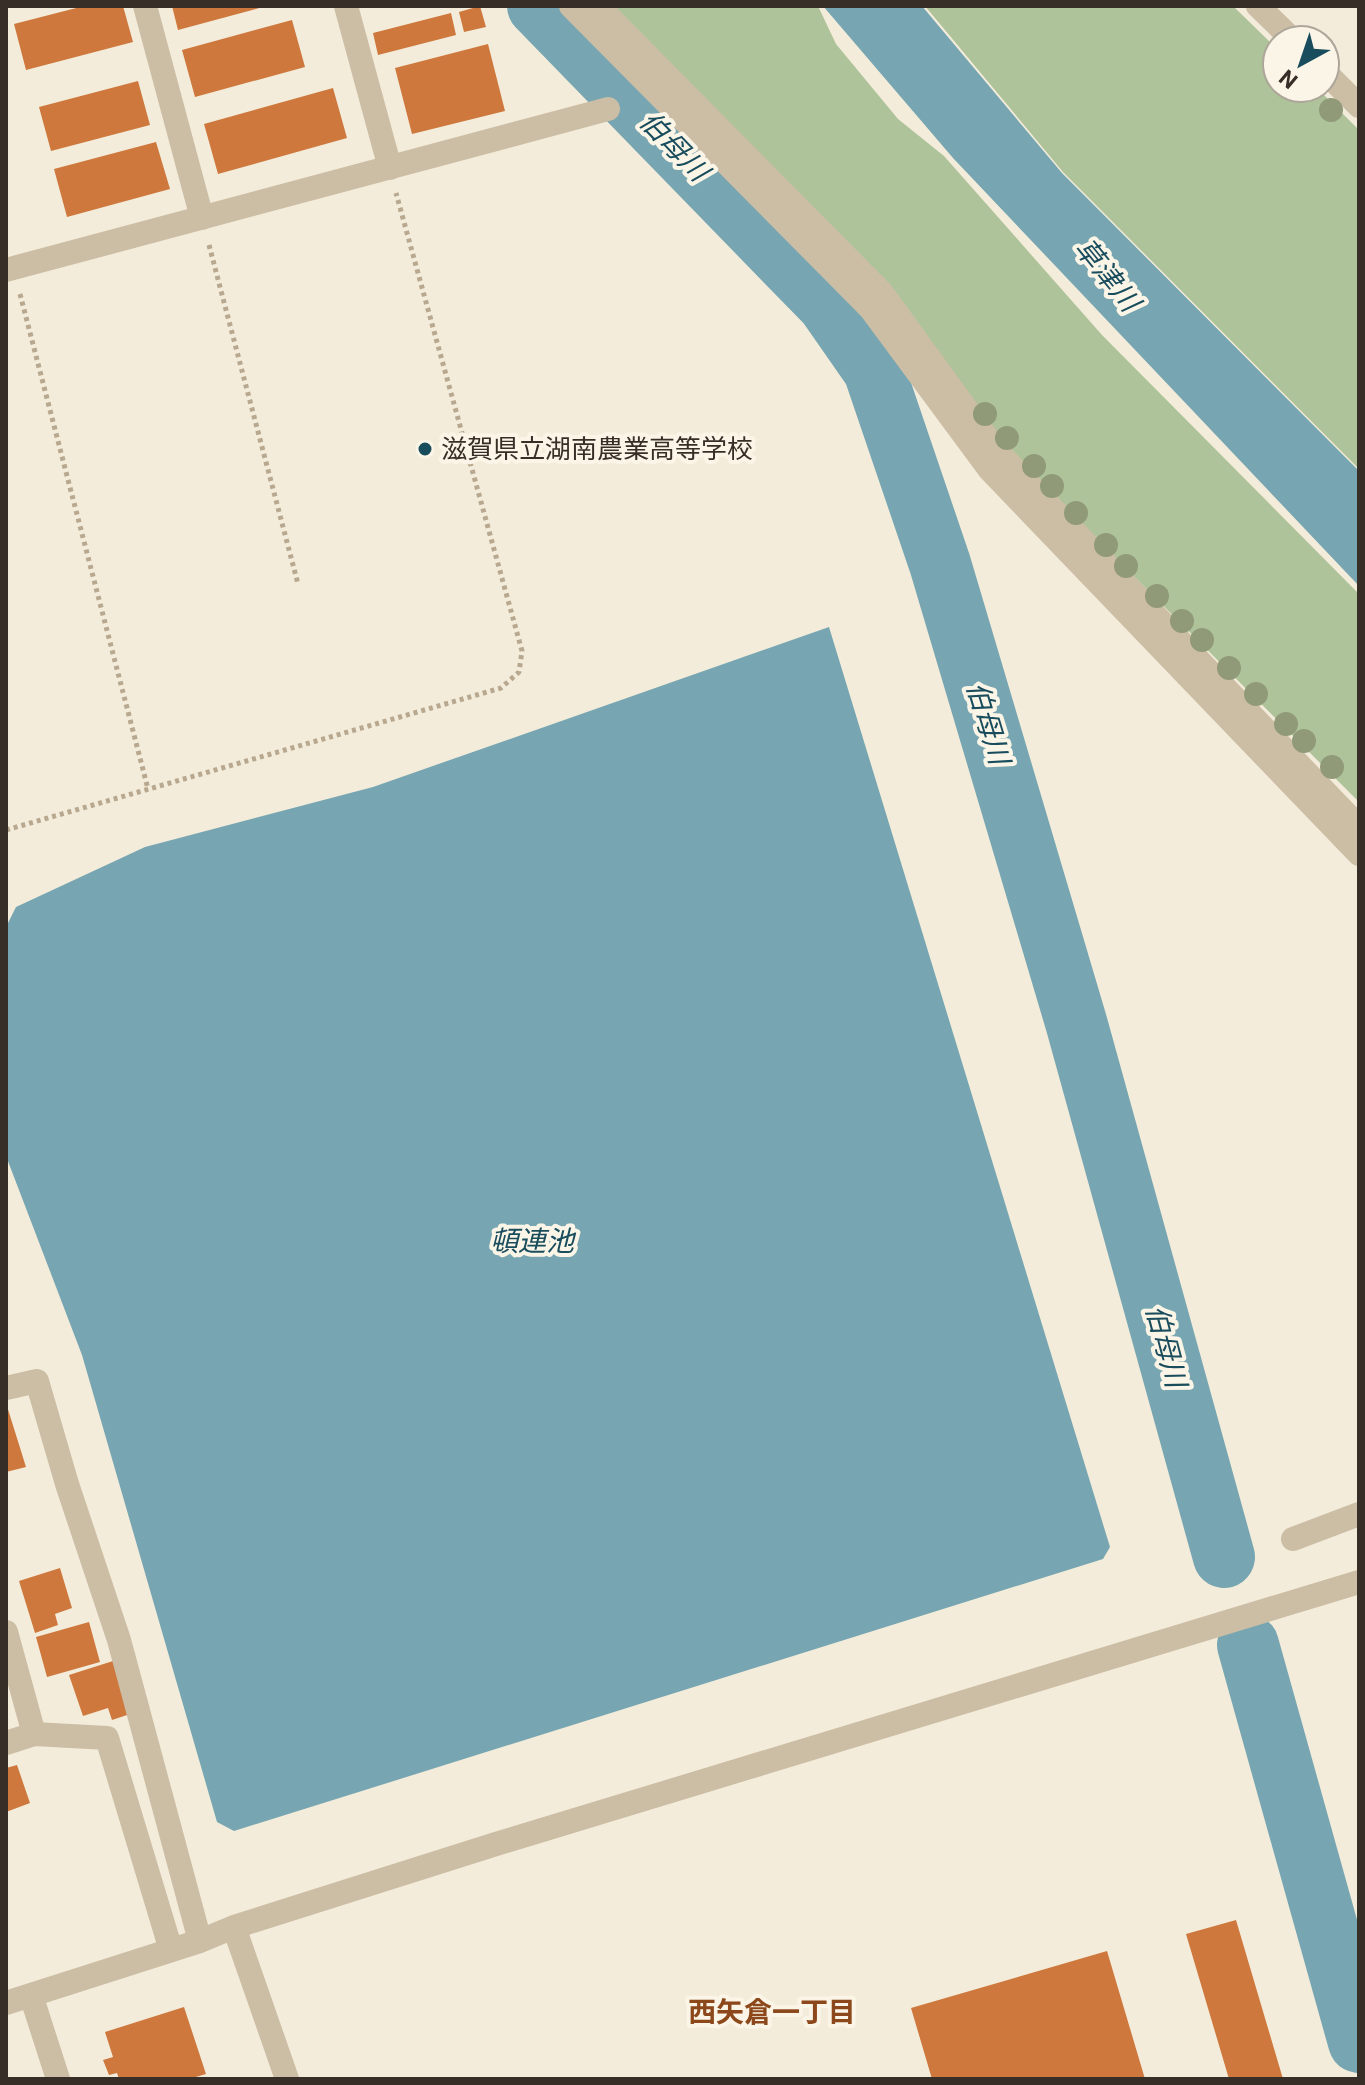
<svg xmlns="http://www.w3.org/2000/svg" width="1365" height="2085" viewBox="0 0 1365 2085" font-family="Roboto,'Noto Sans JP',sans-serif">
  <rect width="100%" height="100%" fill="#f3ecda"/>
  <path fill="#aec399" d="M605,6H818L836,44L898,119L944,156L1102,335L1359,594V802L1004,446Z
    M925,6H1233L1277,49V88H1317L1359,130V469L1063,172Z"/>
  <path fill="#77a6b2" d="M823,6H922L1062,173L1359,471V586L953,158Z
    M829,627L1110,1547L1103,1559L234,1831L217,1822L82,1355L6,1156V927L16,907L145,847L373,787Z"/>
  <g fill="none" stroke-linecap="round" stroke-linejoin="round">
    <path stroke="#77a6b2" stroke-width="62" d="M538,6L828,304L874,370L940,564L1076,1022L1224,1557
      M1248,1645L1359,2042"/>
  </g>
  <path fill="#ce783d" d="M84,6H123L133,42L26,70L14,24Z
    M172,6H263V7L178,30Z
    M480,6L486,27L464,32L459,12Z
    M451,13L456,35L378,55L373,33Z
    M292,20L305,67L195,97L182,50Z
    M488,44L505,111L412,134L395,68Z
    M138,81L150,125L51,151L39,107Z
    M333,88L347,138L218,174L204,124Z
    M156,142L170,189L67,217L54,169Z
    M6,1403L26,1467L6,1472Z
    M60,1568L72,1608L55,1614L58,1625L35,1633L19,1581Z
    M89,1622L100,1662L47,1677L36,1637Z
    M113,1661L130,1714L112,1720L108,1708L83,1716L69,1675Z
    M17,1765L30,1803L6,1812V1768Z
    M1236,1920L1283,2079H1229L1186,1934Z
    M1107,1951L1145,2079H932L911,2008Z
    M184,2007L206,2074L189,2079H119L117,2073L109,2075L103,2060L113,2057L105,2032Z"/>
  <g fill="none" stroke-linecap="round" stroke-linejoin="round">
    <path stroke="#b8a88f" stroke-width="5" stroke-dasharray="4 4" stroke-linecap="butt" d="M209,245L298,584
      M20,294L148,789
      M6,830L501,688L519,672L522,651L396,193"/>
    <path stroke="#ccbda5" stroke-width="24" d="M145,6L202,218
      M346,6L390,168
      M571,6L871,309L990,470L1359,854
      M598,6L882,293L996,450L1359,827
      M1258,6L1293,40
      M1325,72L1359,106
      M6,270L608,109
      M6,1388L37,1381L67,1484L119,1640L200,1941
      M1293,1539L1359,1514
      M6,1632L34,1734
      M6,1743L34,1734L107,1738L171,1950
      M234,1927L287,2079
      M31,1995L58,2079
      M6,2003L200,1941L234,1927L496,1844L1359,1582"/>
  </g>
  <g fill="#909a79">
    <circle cx="1331" cy="110" r="12"/>
    <circle cx="985" cy="414" r="12"/>
    <circle cx="1007" cy="438" r="12"/>
    <circle cx="1034" cy="466" r="12"/>
    <circle cx="1052" cy="486" r="12"/>
    <circle cx="1076" cy="513" r="12"/>
    <circle cx="1106" cy="545" r="12"/>
    <circle cx="1126" cy="566" r="12"/>
    <circle cx="1157" cy="596" r="12"/>
    <circle cx="1182" cy="621" r="12"/>
    <circle cx="1202" cy="640" r="12"/>
    <circle cx="1229" cy="668" r="12"/>
    <circle cx="1256" cy="694" r="12"/>
    <circle cx="1286" cy="724" r="12"/>
    <circle cx="1304" cy="741" r="12"/>
    <circle cx="1332" cy="767" r="12"/>
  </g>
  <circle fill="#194c5c" stroke="#fbf5e7" stroke-width="3" cx="425" cy="449" r="8"/>
  <g text-anchor="middle" dominant-baseline="central" stroke-width="8" stroke-linejoin="round" paint-order="stroke">
    <g font-size="26" fill="#372f27" stroke="#fbf5e7" text-anchor="start">
      <text x="441" y="449">滋賀県立湖南農業高等学校</text>
    </g>
    <g font-size="28" font-style="italic" fill="#194c5c" stroke="#fbf5e7">
      <text transform="translate(674 146) rotate(46)">伯母川</text>
      <text transform="translate(1107 275) rotate(51)">草津川</text>
      <text transform="translate(988 723) rotate(73)">伯母川</text>
      <text x="532" y="1241">頓連池</text>
      <text transform="translate(1166 1346) rotate(75)">伯母川</text>
    </g>
    <g font-size="28" font-weight="bold" fill="#8c481a" stroke="#fbf5e7">
      <text x="772" y="2012">西矢倉一丁目</text>
    </g>
  </g>
  <rect width="1365" height="2085" fill="none" stroke="#372f27" stroke-width="16"/>
  <g transform="translate(1301 64) rotate(220)"><circle r="38" fill="#fbf5e7" stroke="#ada69a" stroke-width="2"/>
  <path d="M0-6L14 30L0 20L-14 30Z" fill="#194c5c"/>
  <text y="-12" font-size="22" font-weight="bold" text-anchor="middle" fill="#372f27">N</text>
  </g>
</svg>
